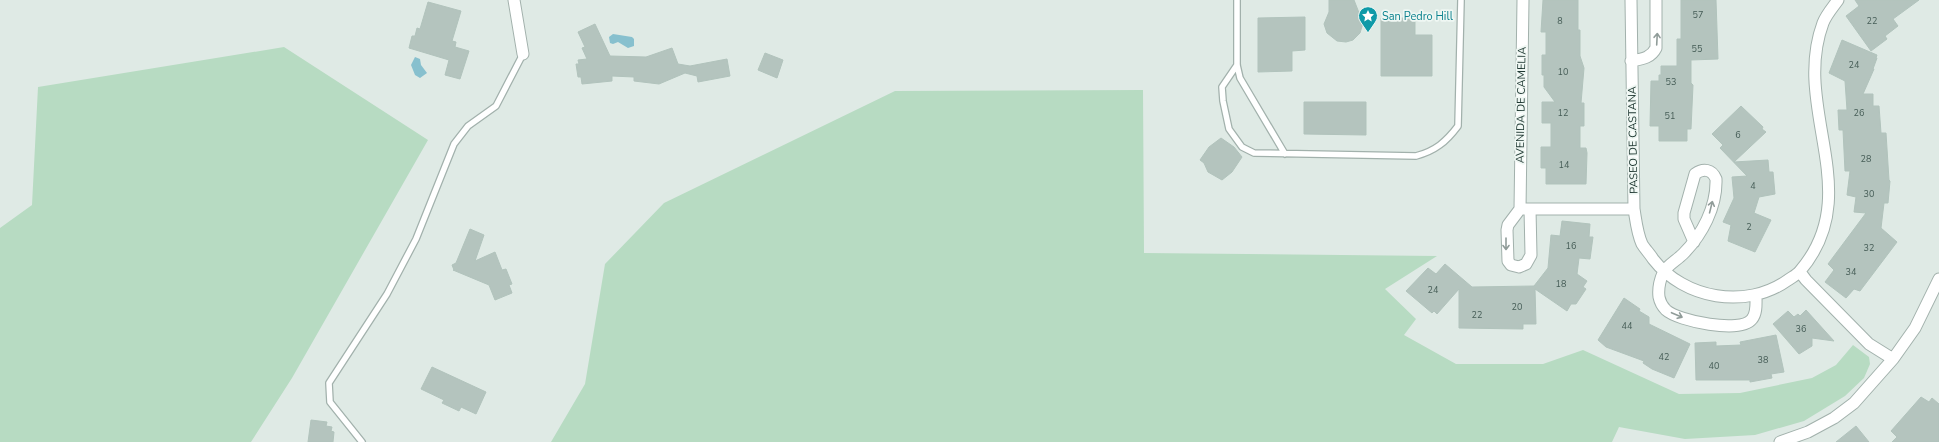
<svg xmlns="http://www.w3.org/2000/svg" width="1939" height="442" viewBox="0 0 1939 442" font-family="'Nunito Sans',sans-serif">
  <rect width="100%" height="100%" fill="#dfeae5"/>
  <path fill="#b7dbc2" d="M284,47L428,140L292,378L251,442H0V228L32,205L38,87Z
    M1143,90L1144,253L1437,256L1385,289L1416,319L1404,335L1456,364H1543L1583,350L1679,394L1740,393L1812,378L1836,365L1853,345L1869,357L1870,364L1864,378L1845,396L1804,421L1755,435L1685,439L1619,427L1612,442H551L585,384L605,264L664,203L895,91Z"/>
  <path fill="#87c0ce" d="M613,34L632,37L634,39V46L628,48L618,42L613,44L610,43L609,37Z
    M415,57L420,59L421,65L427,73L420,78L415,75L411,65Z"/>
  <path fill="#b4c4be" stroke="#b1c3bc" d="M1329,0H1354L1363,23L1360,33L1353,40L1346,42L1337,41L1327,33L1324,24L1329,12Z
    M1543,0H1578V30H1580V56L1584,68L1581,103H1584V126H1580V148H1586L1587,153L1586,184H1546V168H1541V147H1551V123H1542V102H1555L1544,87V75H1542V55H1546V32H1541Z
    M1681,0H1716L1718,59L1691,60V83L1693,85L1691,129H1687V141H1659V126H1650L1651,81H1659V75H1661V66H1677V39H1681Z
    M1855,0H1919L1893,19L1898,26L1885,36L1887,39L1871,51L1846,16L1859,6Z
    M428,2L461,11L452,41L456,42L455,47L469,51L460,79L445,75L449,60L409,48L412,36H415L417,28L420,29Z
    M1305,17V50L1292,51V71L1258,72V18Z
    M1381,18H1415V35H1432V76H1381Z
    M595,24L610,56L646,57L672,48L678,64L690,66L727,59L730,76L698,82L697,76L685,73L659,84L634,81V77L612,76V81L582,84L581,77H578L576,64H579L578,60L587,59L582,48L585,47L578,32Z
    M1842,40L1877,55L1876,58H1877L1873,69H1874L1863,94H1873V106H1879L1881,133H1886L1889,180L1890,181L1888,203H1884L1881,228L1897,242L1860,291L1854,289L1846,298L1825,282L1834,270L1828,264L1866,213L1854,212L1856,197L1847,195L1850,171H1845L1843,130H1839L1838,110H1847L1845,81L1829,73Z
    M765,53L783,60L777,78L758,70Z
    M1304,102H1366V135L1304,134Z
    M1741,106L1763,127L1762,129L1766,132L1734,162L1768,160L1769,172H1773L1775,194L1759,197L1754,213L1771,220L1755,252L1728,241L1731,225L1723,222L1734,198L1732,177L1747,176L1720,148L1723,145L1712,134Z
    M1221,138L1234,147L1242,157L1232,172L1222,180L1208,172L1204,163L1200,160L1209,147Z
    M1562,221L1590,224L1589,237H1593L1590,259L1579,258L1577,274L1587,281L1583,287L1586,289L1576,304H1571L1567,311L1535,289L1536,324H1523V329L1459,328V289L1437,314L1434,311L1432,313L1406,291L1428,268L1436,274L1445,264L1472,287L1534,286L1548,268L1551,235L1560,236Z
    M470,229L484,235L475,261L495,252L502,270L506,269L512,284L509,285L512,293L495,300L489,285L453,270H454L452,265L456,263Z
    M1624,298L1640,309L1639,311L1649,317V324L1690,344L1674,378L1652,369L1643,363L1644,361L1606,347L1598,340Z
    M1806,310L1834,341L1812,338V346L1799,354L1773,324L1788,311L1794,317L1798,314L1800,316Z
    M1776,335L1784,372L1771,374L1772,378L1750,382V380H1696L1695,343L1716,342V346L1741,345L1740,342Z
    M432,367L486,392L476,414L461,407L459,411L442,403L444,400L421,389Z
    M1921,397L1929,402L1932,398L1939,404V442H1892L1897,437L1891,431Z
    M311,420L327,422L326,426L332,427L331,431L334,432L333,442H308Z
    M1856,426L1869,442H1836Z"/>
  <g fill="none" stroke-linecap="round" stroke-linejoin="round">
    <defs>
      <path id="service" d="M1237,0V65L1240,78L1285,154
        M1237,65L1222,87L1223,101L1229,129L1242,147L1254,153L1416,156C1435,151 1446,142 1458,126L1461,0
        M362,442L330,402L329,383L387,294L416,239L454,144L468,126L496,106L523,54"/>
      <path id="minor" d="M514,0L523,54
        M1631,0L1634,209C1636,221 1637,233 1642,244C1645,249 1650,254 1653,259C1684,299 1746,310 1788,280C1792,277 1797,275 1800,271C1867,193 1791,109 1823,23C1826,15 1833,7 1838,0
        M1631,61C1642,59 1651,58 1656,48V0
        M1520,209L1523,0
        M1520,209L1508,225L1507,230L1508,261L1511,265L1519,267L1526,264L1531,255L1530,209
        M1523,209H1634
        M1694,242L1684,219V213L1695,174C1703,168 1712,169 1716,179C1717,207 1702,235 1683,254C1677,260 1666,266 1663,273C1660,280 1658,289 1659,297C1660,302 1662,306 1666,310C1678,321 1741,334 1752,319C1757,313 1756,303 1756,296
        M1800,272L1806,280L1869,344L1893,359
        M1780,442L1808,432L1834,418L1854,403L1893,359L1915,328L1939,279"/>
    </defs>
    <use href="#service" stroke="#a2b1ac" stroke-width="8"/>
    <use href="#minor" stroke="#a2b1ac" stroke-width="13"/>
    <use href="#service" stroke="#fff" stroke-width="5.5"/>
    <use href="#minor" stroke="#fff" stroke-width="11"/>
  </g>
  <defs><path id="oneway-shaft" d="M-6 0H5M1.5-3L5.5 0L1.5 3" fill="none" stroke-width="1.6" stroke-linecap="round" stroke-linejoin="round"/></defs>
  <g stroke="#909c99">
    <use href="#oneway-shaft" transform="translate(1657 39) rotate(-87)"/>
    <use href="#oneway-shaft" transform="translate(1711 207) rotate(-76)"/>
    <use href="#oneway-shaft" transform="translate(1506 244) rotate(90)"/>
    <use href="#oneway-shaft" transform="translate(1677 315) rotate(23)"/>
  </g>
  <defs>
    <symbol id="sight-pin" viewBox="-11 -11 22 30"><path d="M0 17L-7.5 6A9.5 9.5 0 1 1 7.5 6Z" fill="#0f9aa8" stroke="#eff7f3"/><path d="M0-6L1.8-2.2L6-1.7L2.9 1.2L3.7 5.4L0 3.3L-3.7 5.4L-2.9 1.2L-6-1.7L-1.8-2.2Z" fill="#fff"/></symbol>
  </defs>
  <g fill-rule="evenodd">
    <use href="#sight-pin" x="1357" y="5" width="22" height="30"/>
  </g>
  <g text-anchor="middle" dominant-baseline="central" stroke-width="3.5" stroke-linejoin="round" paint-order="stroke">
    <g font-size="9" fill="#455c56">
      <text x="1698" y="15">57</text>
      <text x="1560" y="21">8</text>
      <text x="1872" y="21">22</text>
      <text x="1697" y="49">55</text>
      <text x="1854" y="65">24</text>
      <text x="1563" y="72">10</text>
      <text x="1671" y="82">53</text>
      <text x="1563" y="113">12</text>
      <text x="1859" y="113">26</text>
      <text x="1670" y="116">51</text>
      <text x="1738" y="135">6</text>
      <text x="1866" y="159">28</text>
      <text x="1564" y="165">14</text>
      <text x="1753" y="186">4</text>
      <text x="1869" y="194">30</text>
      <text x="1749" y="227">2</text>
      <text x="1571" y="246">16</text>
      <text x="1869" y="248">32</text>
      <text x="1851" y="272">34</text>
      <text x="1561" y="284">18</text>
      <text x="1433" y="290">24</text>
      <text x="1517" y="307">20</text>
      <text x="1477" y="315">22</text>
      <text x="1627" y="326">44</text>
      <text x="1801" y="329">36</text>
      <text x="1664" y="357">42</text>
      <text x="1763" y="360">38</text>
      <text x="1714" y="366">40</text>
    </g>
    <g font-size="11" fill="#0d838f" stroke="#eff7f3" text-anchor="start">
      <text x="1382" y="16">San Pedro Hill</text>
    </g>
    <g font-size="11" fill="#203933" stroke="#eff7f3">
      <text transform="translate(1521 105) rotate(-89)">AVENIDA DE CAMELIA</text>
      <text transform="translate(1633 140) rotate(-91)">PASEO DE CASTANA</text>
    </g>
  </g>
</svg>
